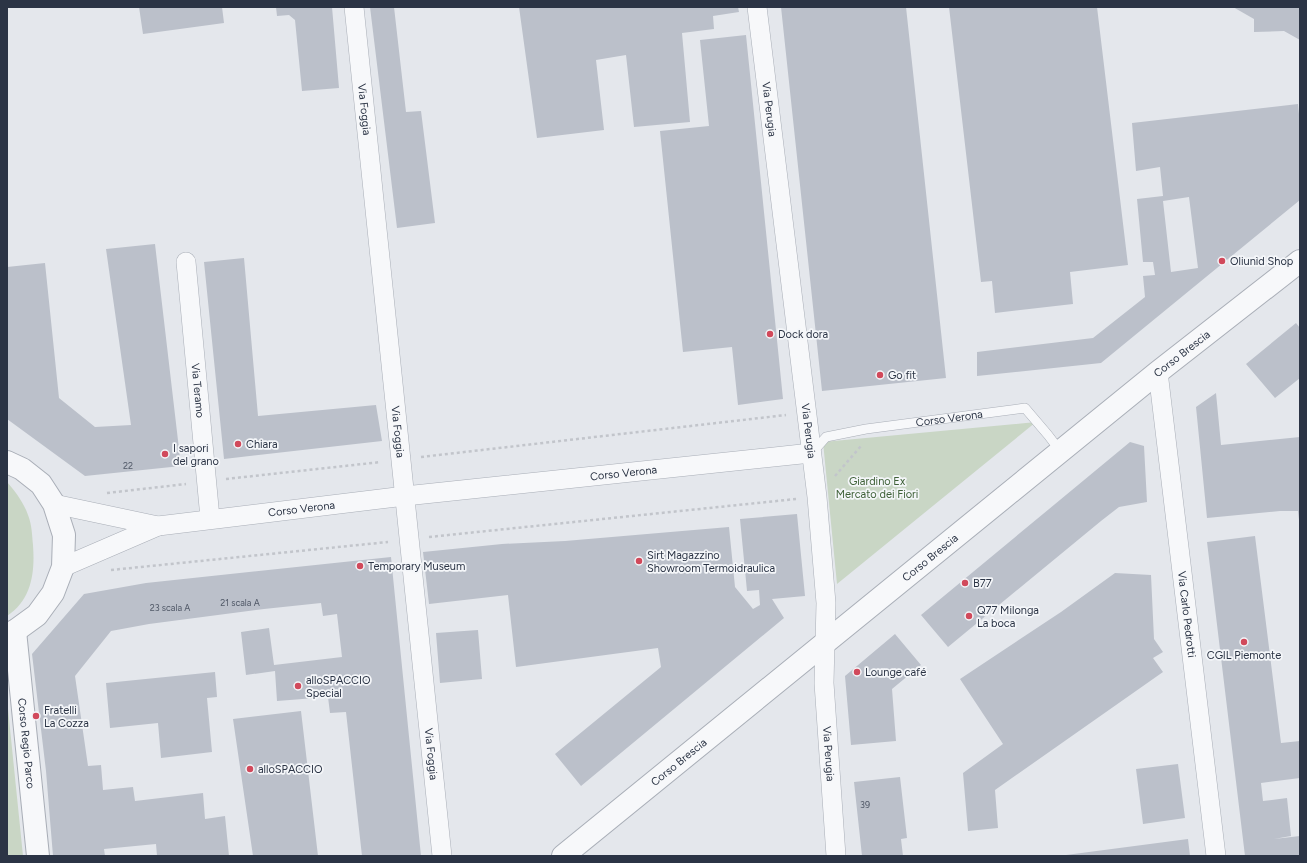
<svg xmlns="http://www.w3.org/2000/svg" width="1307" height="863" viewBox="0 0 1307 863" font-family="Figtree,sans-serif">
  <rect width="100%" height="100%" fill="#e4e7ec"/>
  <path fill="#c9d6c5" d="M1036,422L837,584L823,442Z
    M7,482C15,491 24,503 28,515C32,525 32,535 33,545C35,572 32,600 7,616Z
    M7,699L23,856H7Z"/>
  <path fill="#bbc0ca" fill-rule="evenodd" d="M139,7H222L224,23L143,34Z
    M276,7H332L339,88L302,91L295,20L289,15L277,16Z
    M370,7H394L406,112L421,111L435,223L397,228Z
    M519,7H738L739,12L713,16L714,29L682,33L690,122L634,127L626,55L596,60L604,130L537,138Z
    M781,7H906L946,378L822,391Z
    M949,7H1097L1128,265L1070,272L1073,304L995,313L992,281L981,282Z
    M1233,7H1300V40L1284,31L1254,32V19Z
    M746,35L783,399L738,405L732,347L683,352L660,131L709,126L700,40Z
    M1298,104L1300,124V200L1101,363L977,376V352L1093,338L1145,297L1143,276L1155,275L1153,262H1143L1137,199L1163,196L1160,167L1136,171L1132,123ZM1189,197L1198,268L1171,272L1163,201Z
    M155,244L181,466L85,476L7,419V267L45,263L59,398L95,427L131,425L106,249Z
    M244,258L258,416L376,405L382,441L224,459L204,262Z
    M1296,323L1300,328V378L1275,398L1246,364Z
    M1216,393L1221,445L1300,437V520H1299L1298,511H1280L1207,518L1196,407Z
    M1130,442L1144,446L1147,502L1119,507L1101,521L948,647L921,615Z
    M797,514L805,596L772,599L784,618L581,786L555,754L661,667L658,648L516,667L508,595L429,604L423,552L502,544L565,541L729,527L735,587L753,609L760,605L759,590L747,591L740,519Z
    M1255,536L1281,743L1300,741V778L1261,783L1263,801L1287,798L1291,836L1274,839L1300,836V856H1245L1207,542Z
    M391,557L421,856H362L346,712L330,713L328,697L277,701L275,671L246,675L241,632L269,628L274,665L342,657L337,614L323,616L321,603L264,609L149,624L111,631L75,676L88,766L101,765L103,790L133,787L135,801L203,793L205,819L225,816L229,856H157L156,844L104,849L105,856H53L46,771L32,654L84,594L146,583Z
    M1115,573L1151,575L1154,639L1163,652L1153,658L1163,672L995,790L998,828L968,831L963,773L1003,744L960,679L1061,612Z
    M478,630L482,679L440,683L436,633Z
    M895,634L921,665L892,689L896,741L851,745L845,676Z
    M215,672L217,697L207,698L212,752L161,758L158,723L110,728L106,683Z
    M301,711L318,856H253L233,719Z
    M1178,764L1185,818L1143,824L1136,769Z
    M900,777L907,838L901,839L903,856H862L854,782Z
    M1188,839L1190,856H1066V855Z"/>
  <g fill="none" stroke-linecap="round" stroke-linejoin="round">
    <defs>
      <g id="service">
        <path id="s1" d="M812,453L826,437L866,429L1025,408L1048,435L1061,452"/>
      </g>
      <g id="minor">
        <path id="s2" d="M354,7L442,856"/>
        <path id="s3" d="M757,7L817,497L826,603L824,683L836,856"/>
        <path id="s4" d="M186,262L210,518"/>
        <path id="s5" d="M1158,372L1216,856"/>
        <path d="M54,504L158,526"/>
        <path id="s6" d="M63,567L158,526L405,496L811,453"/>
      </g>
      <g id="tertiary">
        <path d="M7,462L22,469L41,484L54,504L64,535L63,567L53,593L37,615L15,631L7,634"/>
        <path id="s7" d="M15,631L38,856"/>
        <path id="s8" d="M563,856L1158,372L1300,261"/>
      </g>
    </defs>
    <use href="#service" stroke="#a9aeb7" stroke-width="10"/>
    <use href="#minor" stroke="#a9aeb7" stroke-width="20"/>
    <use href="#tertiary" stroke="#a9aeb7" stroke-width="24"/>
    <path stroke="#c2c5cb" stroke-width="2.5" stroke-dasharray="3 3" stroke-linecap="butt" d="M421,457L786,415
      M835,476L861,446
      M226,479L381,462
      M107,493L186,484
      M429,537L796,499
      M111,570L388,542"/>
    <use href="#service" stroke="#f7f8fa" stroke-width="9"/>
    <use href="#minor" stroke="#f7f8fa" stroke-width="19"/>
    <use href="#tertiary" stroke="#f7f8fa" stroke-width="22"/>
  </g>
  <g fill="#d1495b" stroke="#f4f6f9" stroke-width="1.5">
    <circle cx="1222" cy="261" r="4"/>
    <circle cx="770" cy="334" r="4"/>
    <circle cx="880" cy="375" r="4"/>
    <circle cx="238" cy="444" r="4"/>
    <circle cx="165" cy="454" r="4"/>
    <circle cx="639" cy="561" r="4"/>
    <circle cx="360" cy="566" r="4"/>
    <circle cx="965" cy="583" r="4"/>
    <circle cx="969" cy="616" r="4"/>
    <circle cx="1244" cy="642" r="4"/>
    <circle cx="857" cy="672" r="4"/>
    <circle cx="298" cy="686" r="4"/>
    <circle cx="36" cy="716" r="4"/>
    <circle cx="250" cy="769" r="4"/>
  </g>
  <g text-anchor="middle" dominant-baseline="central" stroke-width="3.5" stroke-linejoin="round" paint-order="stroke">
    <g font-size="9" fill="#4f5766">
      <text x="128" y="465">22</text>
      <text x="240" y="602">21 scala A</text>
      <text x="170" y="607">23 scala A</text>
      <text x="865" y="804">39</text>
    </g>
    <g font-size="11" fill="#2b3445" stroke="#f4f6f9">
      <text stroke="none"><textPath href="#s2" startOffset="103">Via Foggia</textPath></text>
      <text stroke="none"><textPath href="#s3" startOffset="103">Via Perugia</textPath></text>
      <text stroke="none"><textPath href="#s8" startOffset="797">Corso Brescia</textPath></text>
      <text stroke="none"><textPath href="#s4" startOffset="129">Via Teramo</textPath></text>
      <text stroke="none"><textPath href="#s1" startOffset="146">Corso Verona</textPath></text>
      <text stroke="none"><textPath href="#s3" startOffset="427">Via Perugia</textPath></text>
      <text stroke="none"><textPath href="#s2" startOffset="427">Via Foggia</textPath></text>
      <text stroke="none"><textPath href="#s6" startOffset="572">Corso Verona</textPath></text>
      <text stroke="none"><textPath href="#s6" startOffset="248">Corso Verona</textPath></text>
      <text stroke="none"><textPath href="#s8" startOffset="473">Corso Brescia</textPath></text>
      <text stroke="none"><textPath href="#s5" startOffset="244">Via Carlo Pedrotti</textPath></text>
      <text stroke="none"><textPath href="#s7" startOffset="113">Corso Regio Parco</textPath></text>
      <text stroke="none"><textPath href="#s2" startOffset="751">Via Foggia</textPath></text>
      <text stroke="none"><textPath href="#s3" startOffset="751">Via Perugia</textPath></text>
      <text stroke="none"><textPath href="#s8" startOffset="149">Corso Brescia</textPath></text>
    </g>
    <g font-size="11" fill="#2b3445" stroke="#f4f6f9" text-anchor="start">
      <text x="1230" y="261">Oliunìd Shop</text>
      <text x="778" y="334">Dock dora</text>
      <text x="888" y="375">Go fit</text>
      <text x="246" y="444">Chiara</text>
      <text x="173" y="448">I sapori<tspan x="173" dy="13">del grano</tspan></text>
      <text x="647" y="555">Sirt Magazzino<tspan x="647" dy="13">Showroom Termoidraulica</tspan></text>
      <text x="368" y="566">Temporary Museum</text>
      <text x="973" y="583">B77</text>
      <text x="977" y="610">Q77 Milonga<tspan x="977" dy="13">La boca</tspan></text>
      <text x="1244" y="655" text-anchor="middle">CGIL Piemonte</text>
      <text x="865" y="672">Lounge café</text>
      <text x="306" y="680">alloSPACCIO<tspan x="306" dy="13">Special</tspan></text>
      <text x="44" y="710">Fratelli<tspan x="44" dy="13">La Cozza</tspan></text>
      <text x="258" y="769">alloSPACCIO</text>
    </g>
    <g font-size="11" fill="#3f6138" stroke="#f4f6f9">
      <text x="877" y="481">Giardino Ex<tspan x="877" dy="13">Mercato dei Fiori</tspan></text>
    </g>
  </g>
  <rect width="1307" height="863" fill="none" stroke="#2b3445" stroke-width="16"/>
</svg>
